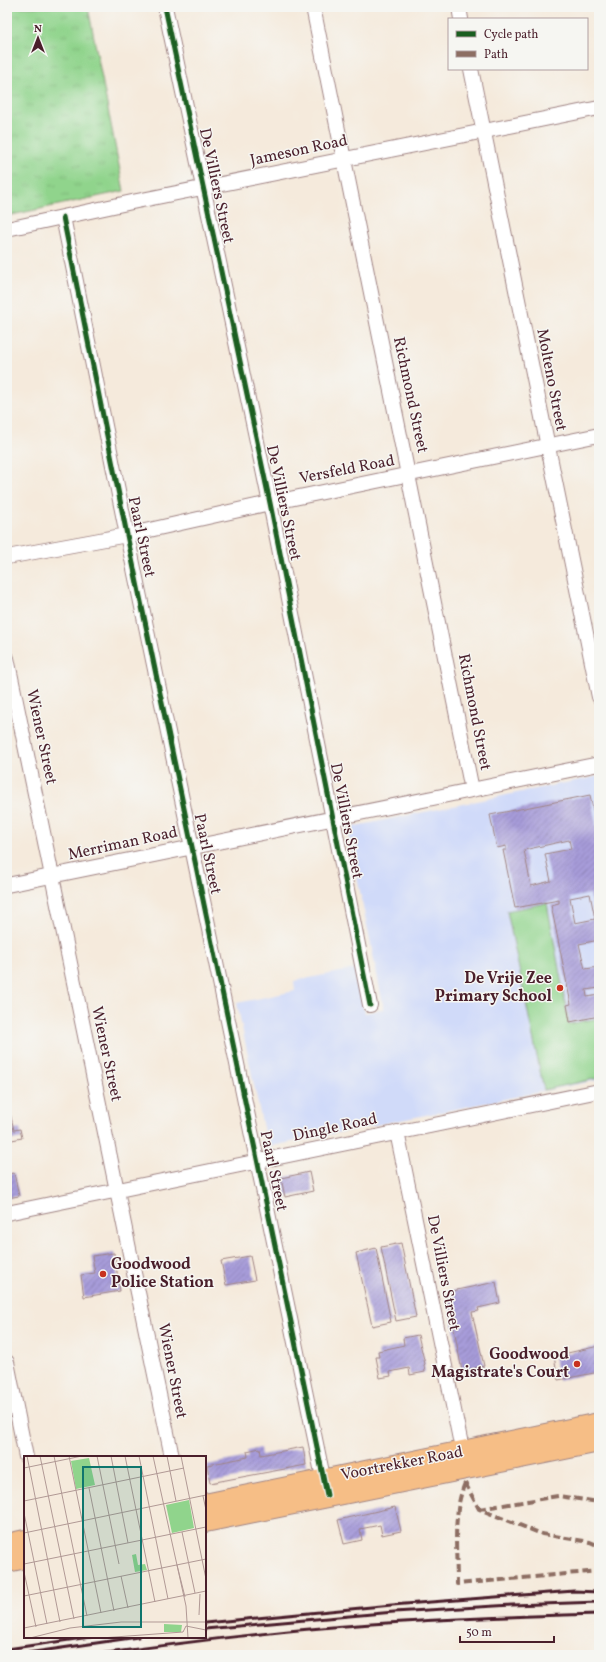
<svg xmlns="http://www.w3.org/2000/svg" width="606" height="1662" viewBox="0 0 606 1662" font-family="Vollkorn,serif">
  <defs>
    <pattern id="grass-tufts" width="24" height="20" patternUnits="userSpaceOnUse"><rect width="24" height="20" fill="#90d48c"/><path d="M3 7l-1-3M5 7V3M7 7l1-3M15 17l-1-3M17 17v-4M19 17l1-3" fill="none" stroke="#7eb679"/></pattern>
    <pattern id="building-hatch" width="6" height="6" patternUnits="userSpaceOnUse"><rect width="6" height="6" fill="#a79cda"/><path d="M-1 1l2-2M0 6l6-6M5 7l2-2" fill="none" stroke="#8a7fb1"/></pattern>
  </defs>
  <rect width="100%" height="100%" fill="#f6f6f2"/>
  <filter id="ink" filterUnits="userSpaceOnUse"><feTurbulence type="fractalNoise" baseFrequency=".025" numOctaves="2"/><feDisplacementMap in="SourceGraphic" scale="8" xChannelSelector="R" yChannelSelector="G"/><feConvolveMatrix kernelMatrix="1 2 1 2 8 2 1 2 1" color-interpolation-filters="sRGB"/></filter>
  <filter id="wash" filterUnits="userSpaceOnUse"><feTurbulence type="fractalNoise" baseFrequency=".012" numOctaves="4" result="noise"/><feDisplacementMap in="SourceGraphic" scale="16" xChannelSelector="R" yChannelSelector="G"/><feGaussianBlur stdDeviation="0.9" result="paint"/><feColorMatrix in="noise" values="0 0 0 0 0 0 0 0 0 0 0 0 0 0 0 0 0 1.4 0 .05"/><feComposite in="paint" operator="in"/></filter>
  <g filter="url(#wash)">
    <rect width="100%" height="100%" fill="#f5eadc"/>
    <path fill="#d0daf9" d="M599,776V1080L267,1147L237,1003L295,991L294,981L355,969L365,1013L384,1009L347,828Z"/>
    <path fill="url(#grass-tufts)" stroke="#6d7a5c" d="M7,7H88L124,191L7,216Z"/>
    <path fill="#90d48c" stroke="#6d7a5c" d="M547,903L569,1024L599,1018V1078L544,1090L507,911Z"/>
    <g id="blocks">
      <path fill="url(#building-hatch)" fill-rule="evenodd" d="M590,795L599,838V940L579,944L585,969L599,967V988L586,990L587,997L599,995V1016L570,1022L567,1005L571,1004L551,905L559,903V900L515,908L503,850H506V846L497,848L490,815ZM569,840L571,849L545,854L551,881L531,886L524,850ZM590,894L595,919L575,923L570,898Z
        M7,1113H10L14,1130L20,1129L22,1138L7,1141Z
        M309,1172L313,1191L285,1197L281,1178Z
        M14,1173L19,1196L7,1198V1174Z
        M401,1243L416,1317L396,1321L381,1247Z
        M376,1248L391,1322L372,1326L356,1253Z
        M114,1253L120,1291L84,1297L81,1275L95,1273L92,1256Z
        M250,1256L255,1280L226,1285L221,1261Z
        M496,1282L500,1303L478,1308L479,1311L472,1312L484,1366L462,1371L447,1292Z
        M418,1335L425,1364L424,1365L425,1372L410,1375L409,1368L390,1372L391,1376L380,1378L376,1357H379L378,1351L404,1345L403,1338Z
        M599,1346V1372L558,1380L554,1356Z
        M303,1447L306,1465L210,1483L207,1465L248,1457L247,1451L260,1448L261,1455Z
        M395,1507L401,1531L382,1535L380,1525L360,1529L362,1540L344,1544L338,1520Z"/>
    </g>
  </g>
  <g filter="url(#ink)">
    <use href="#blocks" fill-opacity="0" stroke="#a08484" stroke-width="1"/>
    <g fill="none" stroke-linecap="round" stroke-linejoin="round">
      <defs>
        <path id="minor" d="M165,7L270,503L370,1005
          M313,7L472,790
          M459,7L461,19
          M471,69L599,697
          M63,217L127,535L325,1487
          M7,229L132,202L599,108
          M7,557L127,535L270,503L599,435
          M7,658L172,1457
          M7,885L599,764
          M397,1132L464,1459
          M7,1213L599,1091
          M7,1362L26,1457"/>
        <path id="primary" d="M205,1505L599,1424
          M205,1521L599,1441
          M7,1545L25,1541
          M7,1561L25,1557"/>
      </defs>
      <use href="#minor" stroke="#a08484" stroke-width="16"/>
      <use href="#primary" stroke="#a08484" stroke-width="24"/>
      <use href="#minor" stroke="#fff" stroke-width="14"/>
      <use href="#primary" stroke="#f6be86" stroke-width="22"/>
      <path stroke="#4a1f2b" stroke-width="3" d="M205,1623L392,1605L574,1591L599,1592
        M205,1629L394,1612L512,1605L599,1602
        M7,1649L90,1637
        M13,1655L138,1637
        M91,1655C189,1642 288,1629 387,1623C457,1618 528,1616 599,1614"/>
      <path stroke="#8d6e63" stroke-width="4" stroke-dasharray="8 4" stroke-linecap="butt" d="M465,1483C452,1514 457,1551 457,1584L599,1571
        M465,1483L479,1509L542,1534L590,1542L599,1546
        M479,1509L558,1496L599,1502"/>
      <defs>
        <path id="cycleway" d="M165,7L270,503L370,1005
          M63,217L127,535L327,1495"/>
      </defs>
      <use href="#cycleway" stroke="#f6f6f2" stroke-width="8"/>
      <use href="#cycleway" stroke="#1b5e20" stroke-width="5"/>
    </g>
  </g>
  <g fill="#c8321e" stroke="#f6f6f2" stroke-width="1.5">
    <circle cx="560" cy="988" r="4"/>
    <circle cx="103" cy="1274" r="4"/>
    <circle cx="577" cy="1364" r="4"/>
  </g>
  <g text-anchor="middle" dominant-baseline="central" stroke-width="3" stroke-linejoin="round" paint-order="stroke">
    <g font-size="16" fill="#4a1f2b" stroke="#f6f6f2">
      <text transform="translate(299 151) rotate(-12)">Jameson Road</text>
      <text transform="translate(216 186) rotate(78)">De Villiers Street</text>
      <text transform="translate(551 380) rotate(79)">Molteno Street</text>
      <text transform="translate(410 395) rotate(78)">Richmond Street</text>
      <text transform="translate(347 470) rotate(-11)">Versfeld Road</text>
      <text transform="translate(283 503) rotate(78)">De Villiers Street</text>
      <text transform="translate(141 537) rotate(78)">Paarl Street</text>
      <text transform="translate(474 712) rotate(79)">Richmond Street</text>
      <text transform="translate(41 737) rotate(78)">Wiener Street</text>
      <text transform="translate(346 821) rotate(79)">De Villiers Street</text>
      <text transform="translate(123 844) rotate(-12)">Merriman Road</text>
      <text transform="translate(207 854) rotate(78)">Paarl Street</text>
      <text transform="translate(106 1054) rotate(78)">Wiener Street</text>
      <text transform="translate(335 1128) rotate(-12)">Dingle Road</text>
      <text transform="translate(273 1171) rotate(78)">Paarl Street</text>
      <text transform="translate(443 1273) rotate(79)">De Villiers Street</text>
      <text transform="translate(172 1371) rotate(79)">Wiener Street</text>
      <text transform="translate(402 1464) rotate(-11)">Voortrekker Road</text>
    </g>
    <g font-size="16" font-weight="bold" fill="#4a1f2b" stroke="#f6f6f2" text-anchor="end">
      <text x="552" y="979">De Vrije Zee<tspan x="552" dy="18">Primary School</tspan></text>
      <text x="111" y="1265" text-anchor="start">Goodwood<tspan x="111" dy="18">Police Station</tspan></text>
      <text x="569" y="1355">Goodwood<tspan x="569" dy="18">Magistrate's Court</tspan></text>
    </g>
  </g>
  <g transform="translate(24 1456)">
    <rect width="182" height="182" fill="#f5eadc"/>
    <path d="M65,2L71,29L52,33L47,5ZM140,168L158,169L157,176H140Z" fill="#90d48c"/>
    <path d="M165,44L170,72L148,77L142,49Z" fill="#90d48c"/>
    <path d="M112,98L114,109L121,108L123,114L111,116L108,99Z" fill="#90d48c"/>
    <path fill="none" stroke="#b19995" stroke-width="1" d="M3,0L36,166M16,0L50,163M30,0L63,160M45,0L77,157M73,0L95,108M87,0L104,87M101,0L131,146M115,0L144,143M129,0L162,150L164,182M143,0L152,45M157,0L182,123M0,12L58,0M65,32L90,155M179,40L182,54M0,45L160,12M0,57L23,168M158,76L171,137M0,77L182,39M0,108L182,71M153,109L161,141M0,116L12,171M97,120L104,152M0,140L182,103M175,159L176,138M0,172L182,135M159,176L162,170L182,174M6,182L46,172L97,166H182M77,182L159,176"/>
    <path fill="#0f766e" fill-opacity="0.15" stroke="#0f766e" stroke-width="2" d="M59,11H117V171H59Z"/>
    <rect width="182" height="182" fill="none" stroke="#4a1f2b" stroke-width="2"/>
  </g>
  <rect width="606" height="1662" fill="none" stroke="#f6f6f2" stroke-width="24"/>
  <rect x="448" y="18" width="140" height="52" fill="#f6f6f2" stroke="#b1a0a2"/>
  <rect x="456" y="31" width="20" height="6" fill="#1b5e20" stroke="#b1a0a2"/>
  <text x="484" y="38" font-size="12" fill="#4a1f2b">Cycle path</text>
  <rect x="456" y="51" width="20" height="6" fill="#8d6e63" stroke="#b1a0a2"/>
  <text x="484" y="58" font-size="12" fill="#4a1f2b">Path</text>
  <g transform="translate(38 38)" stroke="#f6f6f2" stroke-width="3" paint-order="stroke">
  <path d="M0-3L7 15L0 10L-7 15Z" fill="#4a1f2b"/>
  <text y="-6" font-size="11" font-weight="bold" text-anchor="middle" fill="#4a1f2b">N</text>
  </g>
  <path d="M460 1636v6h94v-6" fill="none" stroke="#4a1f2b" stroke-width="2"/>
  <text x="466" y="1636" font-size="12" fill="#4a1f2b" stroke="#f6f6f2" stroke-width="3" paint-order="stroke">50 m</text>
</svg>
